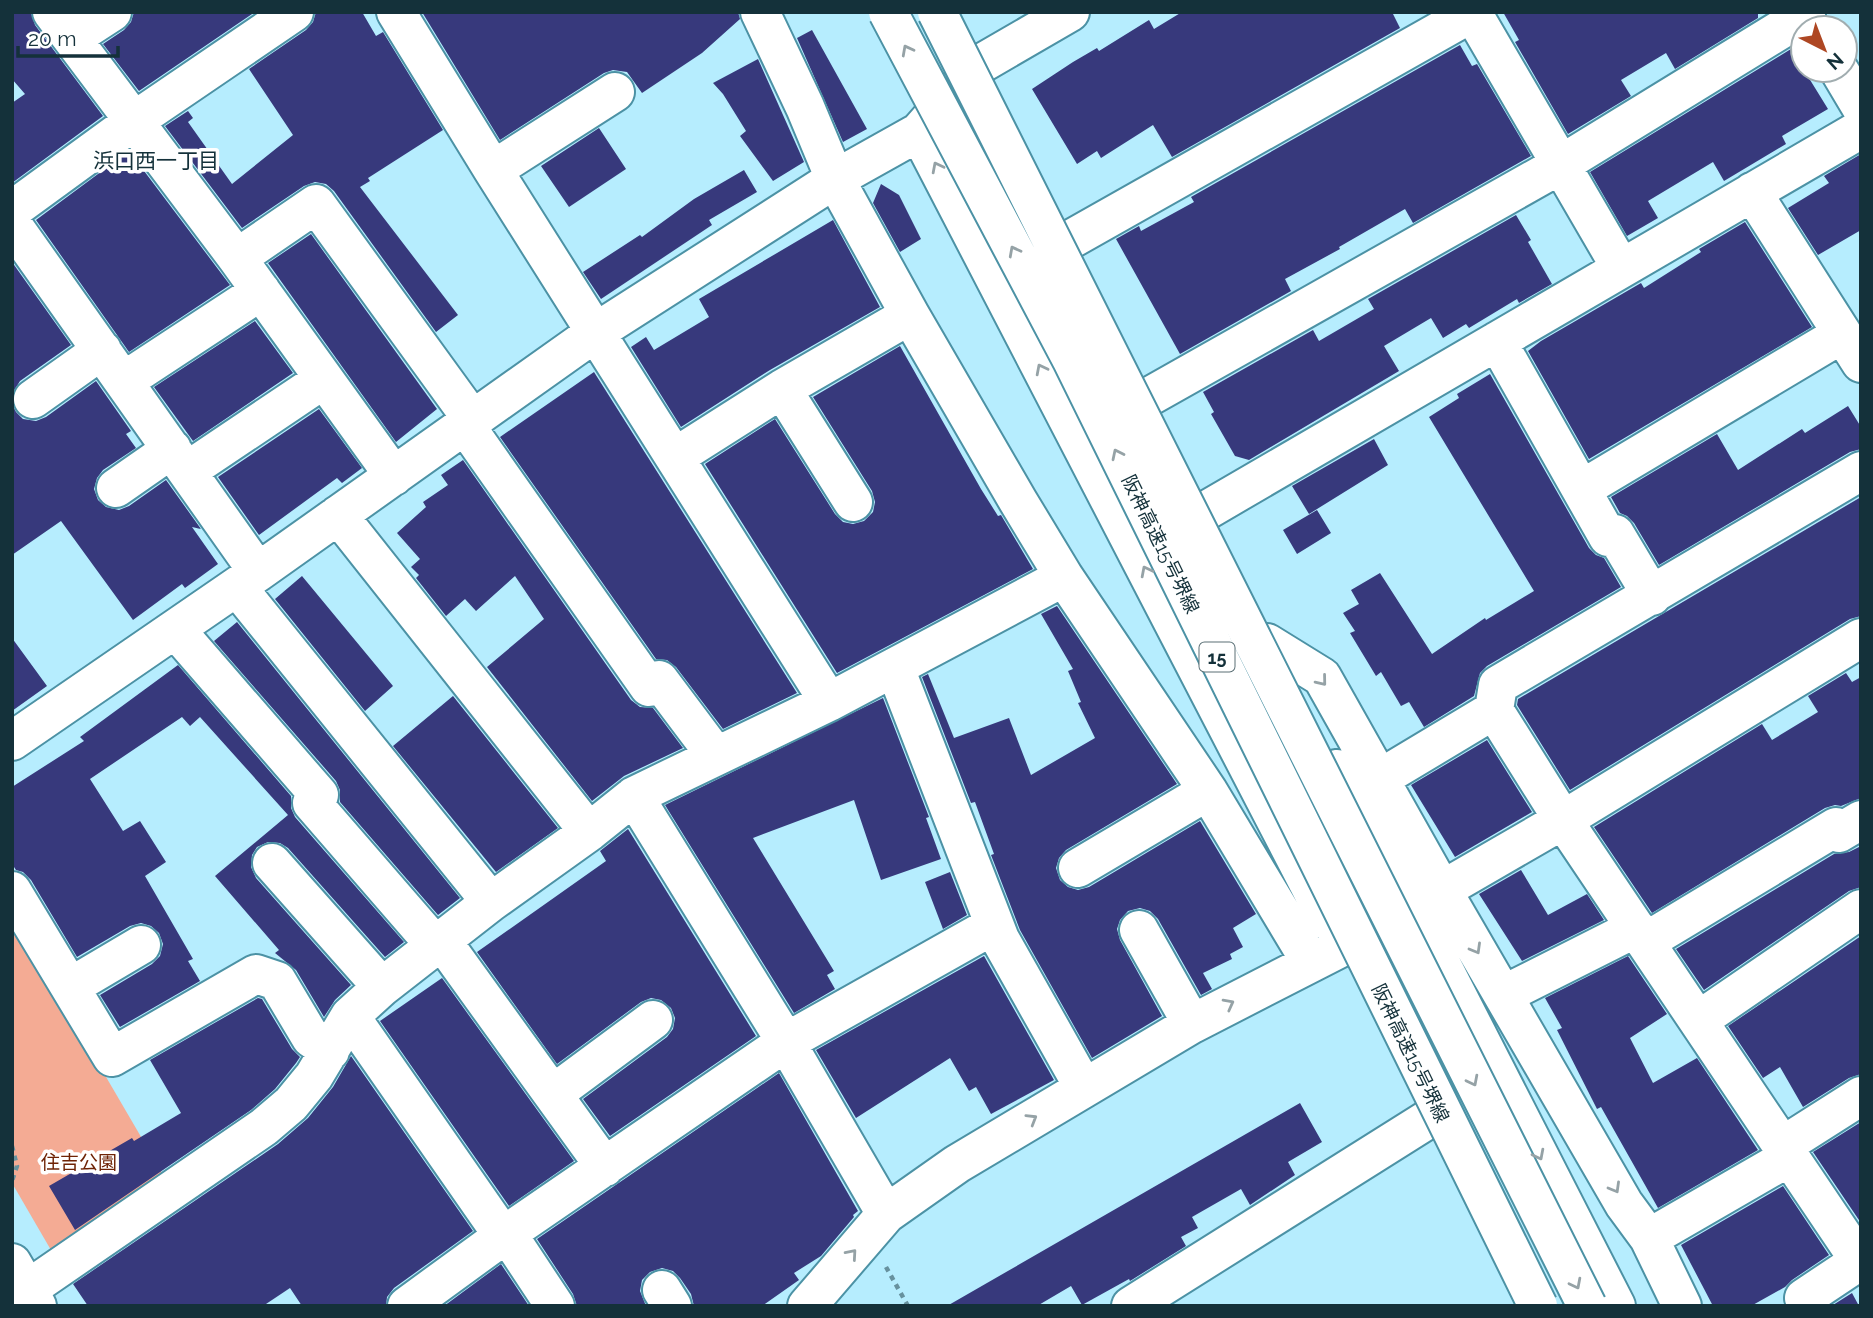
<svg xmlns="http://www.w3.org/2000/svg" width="1873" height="1318" viewBox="0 0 1873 1318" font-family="Raleway,'Noto Sans JP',sans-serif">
  <rect width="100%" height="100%" fill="#b6edfe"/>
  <path fill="#f4ab94" d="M12,916L168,1183L55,1257L12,1183Z"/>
  <path fill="#37397c" d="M12,12H31L35,25L103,116L12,183V103L25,94L12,79Z
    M134,12H255L139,91L103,44L124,30L131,22Z
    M316,12H362L376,36L383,32L443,130L368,178L370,181L360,187L458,315L436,332L334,191L326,184L315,182L304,186L242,228L165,126L188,111L193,118L188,122L232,184L293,135L249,69L306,30L313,22Z
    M422,12H738L740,19L702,53L642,93L627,72L613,70L604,73L500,140Z
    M1182,12H1392L1400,28L1172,157L1153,125L1101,158L1097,151L1077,164L1032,89L1073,62L1097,48L1099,51L1149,20L1154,29Z
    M1503,12H1758V18L1675,69L1666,53L1621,80L1631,96L1568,134L1515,42L1519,40Z
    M812,30L867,129L843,142L797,38Z
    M1460,45L1472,66L1477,64L1531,156L1413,223L1405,209L1339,247L1340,249L1285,279L1291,291L1180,354L1116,239L1139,226L1141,231L1194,202L1191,197Z
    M1791,49L1828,109L1782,136L1786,144L1724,181L1713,162L1648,201L1658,218L1627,236L1590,172Z
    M758,59L804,162L773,181L740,136L746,131L723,94L713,83Z
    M599,128L626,169L569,207L541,166Z
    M129,151L230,285L129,352L36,220Z
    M1861,154V230L1818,255L1788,208L1829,183L1824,176Z
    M744,170L757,192L709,220L712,225L601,299L583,272L640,235L642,237L694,199Z
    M881,184L899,195L921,239L900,252L873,203Z
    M1516,215L1531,240L1528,242L1552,284L1519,303L1517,299L1469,328L1466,324L1443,338L1431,318L1384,346L1399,371L1249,460L1235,456L1211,414L1214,412L1203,392L1313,330L1319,341L1374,309L1368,299Z
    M833,220L880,307L770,370L681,427L631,347L646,337L654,350L709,317L699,299Z
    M1745,222L1812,327L1589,459L1528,351L1541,341L1641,283L1644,288L1701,252L1699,249Z
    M311,234L437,409L396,442L268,263Z
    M12,262L71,345L20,381L12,394Z
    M255,321L293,373L193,441L154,387Z
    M900,346L981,489L998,516L1001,515L1033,569L837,673L705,464L775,419L835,514L843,522L853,524L864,521L873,512L875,502L872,491L813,397Z
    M594,372L797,693L723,729L676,667L667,660L656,659L500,437Z
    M1490,374L1589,548L1596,555L1604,558L1621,587L1487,666L1480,673L1474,696L1424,727L1409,702L1401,706L1381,672L1376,676L1350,633L1355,631L1343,613L1359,604L1351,590L1380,573L1432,654L1485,618L1486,620L1534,591L1429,417L1459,398L1457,394Z
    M96,381L131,431L126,434L136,448L103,470L97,478L94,489L98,500L106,507L119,510L129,506L166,480L201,529L192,527L218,564L185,588L182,584L133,620L61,521L12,555V404L16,412L23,419L36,421L46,417Z
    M1848,406L1861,427V449L1850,452L1659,565L1634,523L1627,516L1620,513L1611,497L1717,434L1738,470L1802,429L1805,433Z
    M319,409L362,468L342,483L337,478L259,535L218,477Z
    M1374,439L1388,465L1309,514L1292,486Z
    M463,460L631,700L640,707L653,708L683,748L624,776L592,801L487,667L544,619L515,576L476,611L465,599L446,616L416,578L419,575L411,567L420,559L397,533L426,507L423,502L448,485L441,475Z
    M1861,497V616L1850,619L1570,790L1517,705L1518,699Z
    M1317,510L1331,533L1297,554L1283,530Z
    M302,576L393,686L365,711L275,599Z
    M1057,606L1177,784L1066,850L1059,858L1056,868L1060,880L1068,887L1078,890L1089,887L1200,821L1256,914L1233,928L1243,947L1230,954L1232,959L1203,973L1212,989L1201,995L1158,919L1150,911L1140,908L1128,911L1120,920L1117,929L1120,940L1162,1016L1092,1058L1020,930L991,855L994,854L975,802L971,803L922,677L928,674L954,738L1009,718L1031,775L1095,738L1078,703L1081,702L1068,671L1073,669L1041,614Z
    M237,622L460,898L438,915L340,802V790L336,781L214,641Z
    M12,638L47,686L12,711Z
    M178,665L291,796V808L295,817L404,942L385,957L288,848L280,843L268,842L257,847L252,855L251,867L256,878L351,985L335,1000L324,1017L296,970L275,953L279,950L215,876L288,815L200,717L190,726L182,717L90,779L123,831L140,821L166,862L145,876L193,959L188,961L200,981L120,1027L100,995L152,964L160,956L163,944L159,933L151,926L141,923L130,926L77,957L31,880L23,872L16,870L12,864V787L84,741L80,737Z
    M1846,673L1852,682L1861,677V798L1841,806L1835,805L1825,808L1652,913L1594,827L1762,724L1772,740L1818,712L1808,696Z
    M453,696L558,828L496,872L393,746Z
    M883,698L929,817L926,818L941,859L881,880L854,800L753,838L834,971L827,975L835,989L794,1013L665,805Z
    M1487,740L1532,812L1455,857L1411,785Z
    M628,829L756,1036L610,1136L583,1099L667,1037L673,1029L675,1018L671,1008L661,1000L651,998L641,1002L557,1064L477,952L606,861L600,851Z
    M1861,846V887L1849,891L1704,990L1676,949L1834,854L1849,852Z
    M1521,870L1548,915L1587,894L1604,920L1522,961L1479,894Z
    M950,872L967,915L943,929L925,882Z
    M1861,936V1074L1849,1078L1803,1107L1780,1067L1763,1078L1728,1026Z
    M984,956L1054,1080L991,1114L976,1087L969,1091L950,1058L856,1118L816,1050Z
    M1628,956L1667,1014L1630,1038L1653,1083L1697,1058L1758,1150L1658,1208L1601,1107L1597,1109L1557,1030L1562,1028L1545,998Z
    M442,978L574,1161L509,1206L380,1021Z
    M258,998L262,999L292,1049L300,1057L296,1063L275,1089L251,1110L75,1230L49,1186L132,1138L134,1141L181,1113L150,1060Z
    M351,1056L473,1231L394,1288L387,1297L386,1306H302L290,1288L263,1306H88L73,1284L278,1144L308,1118L333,1087Z
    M779,1073L858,1211L853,1215L854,1217L821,1256L794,1273L799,1280L762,1306H694L691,1294L680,1278L673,1271L662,1268L650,1272L642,1280L640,1291L646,1306H577L573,1294L537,1239Z
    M1300,1103L1322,1142L1288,1162L1295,1175L1250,1205L1241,1189L1192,1217L1198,1228L1181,1237L1186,1246L1130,1281L1129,1279L1082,1305L1071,1286L1037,1306H947Z
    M1861,1122V1223L1813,1152Z
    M1783,1186L1829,1255L1792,1280L1785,1287L1751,1306H1713L1681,1245Z
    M501,1264L529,1306H444Z
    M1852,1293L1859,1306L1833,1305Z"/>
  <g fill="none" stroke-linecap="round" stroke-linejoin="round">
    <defs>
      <path id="minor" d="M52,12L237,258L394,476
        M396,12L493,170L829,702
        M760,12L805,107L835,179L910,315L1018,501L1064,577L1208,791L1310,961
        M1472,12L1621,268
        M72,38L112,12
        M1839,70L1861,107
        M919,132L1328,921
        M493,170L615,92
        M1752,192L1861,363
        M12,210L134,121L294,12
        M12,224L258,572
        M1066,242L1454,23L1465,12
        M237,258L316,204L472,419
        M1497,341L1608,537L1615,534L1652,596
        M124,381L261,291
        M782,389L853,502
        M33,399L102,350
        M1145,399L1560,165L1806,14
        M465,425L649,687L659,680L716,756
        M675,457L782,389L910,315
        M187,471L324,379
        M116,488L172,449
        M1582,489L1842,334
        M1202,513L1861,129
        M338,515L589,832
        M237,587L491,902
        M175,629L319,795L312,803L435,945L450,952L605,1167
        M1267,643L1322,677L1442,890L1624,1204L1649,1238L1682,1306
        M895,668L1000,939L1084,1088
        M1494,710L1563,820L1861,1263
        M12,741L258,572L596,332L835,179L919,132L977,66L1070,12
        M1337,769L1412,907L1616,1306
        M1379,779L1494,710L1498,685L1861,471
        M634,796L786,1042L886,1214
        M272,863L382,987
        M1078,868L1208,791
        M12,891L112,1057L256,974L277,981L311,1038L330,1051
        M1139,930L1192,1024
        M1645,942L1836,827L1839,833L1861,820
        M70,987L141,945
        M1503,995L1636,928
        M350,1016L503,1236L514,1244L555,1306
        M1699,1020L1861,909
        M553,1094L653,1020
        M1784,1145L1861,1096
        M1649,1238L1791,1156
        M28,1289L264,1127L291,1104L314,1076L350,1016L382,987L491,902L589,832L634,796L829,702L1064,577
        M662,1290L672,1306
        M1804,1298L1861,1260
        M407,1306L503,1236L786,1042L994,925
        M807,1306L886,1214L957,1164L1192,1024L1342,947L1442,890L1563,820L1861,638
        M1131,1306L1430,1118"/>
      <path id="highway" d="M12,1263L37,1306"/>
    </defs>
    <use href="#minor" stroke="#4c92a5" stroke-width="42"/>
    <use href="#highway" stroke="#4c92a5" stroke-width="42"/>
    <path stroke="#67919e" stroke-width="4.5" stroke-dasharray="5 5" stroke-linecap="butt" d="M12,1146L17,1166L12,1181
      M886,1267L908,1306"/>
    <use href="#minor" stroke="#fff" stroke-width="38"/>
    <use href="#highway" stroke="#fff" stroke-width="38"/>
    <defs>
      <path id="highway-bridge" d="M888,12L1072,360L1538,1306
        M937,12L1587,1306"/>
    </defs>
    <use href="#highway-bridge" stroke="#4c92a5" stroke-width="42" stroke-linecap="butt"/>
    <use href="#highway-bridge" stroke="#fff" stroke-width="38"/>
  </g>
  <defs><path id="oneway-chevron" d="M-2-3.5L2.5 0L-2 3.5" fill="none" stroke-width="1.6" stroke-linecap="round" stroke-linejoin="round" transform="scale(1.75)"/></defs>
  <g stroke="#95a2a6">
    <use href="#oneway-chevron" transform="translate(907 50) rotate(-118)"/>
    <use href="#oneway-chevron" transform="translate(937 167) rotate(-117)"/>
    <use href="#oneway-chevron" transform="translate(1014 251) rotate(-118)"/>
    <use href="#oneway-chevron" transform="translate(1041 369) rotate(-117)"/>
    <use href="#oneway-chevron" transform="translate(1117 454) rotate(-116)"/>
    <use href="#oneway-chevron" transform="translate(1146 571) rotate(-117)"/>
    <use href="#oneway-chevron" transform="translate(1322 681) rotate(51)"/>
    <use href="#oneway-chevron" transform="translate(1476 949) rotate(60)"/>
    <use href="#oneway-chevron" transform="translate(1229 1004) rotate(-28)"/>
    <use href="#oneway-chevron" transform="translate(1473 1081) rotate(63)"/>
    <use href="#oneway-chevron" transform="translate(1032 1119) rotate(-31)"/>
    <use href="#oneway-chevron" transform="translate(1539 1155) rotate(63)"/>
    <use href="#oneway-chevron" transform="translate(1615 1188) rotate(60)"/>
    <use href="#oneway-chevron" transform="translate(852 1254) rotate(-49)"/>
    <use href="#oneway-chevron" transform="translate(1576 1284) rotate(63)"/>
  </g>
  <g text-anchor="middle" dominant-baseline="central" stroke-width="7" stroke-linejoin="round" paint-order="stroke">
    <rect fill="#fff" stroke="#5a6f75" stroke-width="2" x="1199.5" y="642.5" width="35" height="29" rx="5"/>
    <g font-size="18" font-weight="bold" fill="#14313a">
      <text x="1217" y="657">15</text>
    </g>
    <g font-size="19" fill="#14313a" stroke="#fff">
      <text transform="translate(1161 544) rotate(64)">阪神高速15号堺線</text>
      <text transform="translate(1411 1053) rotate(64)">阪神高速15号堺線</text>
    </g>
    <g font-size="19" fill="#6e2305" stroke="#fff">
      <text x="79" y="1162">住吉公園</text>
    </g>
    <g font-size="21" fill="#14313a" stroke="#fff">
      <text x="156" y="160">浜口西一丁目</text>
    </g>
  </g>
  <rect width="1873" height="1318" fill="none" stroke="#14313a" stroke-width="28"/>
  <g transform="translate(1824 49) rotate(138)"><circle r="33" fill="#ffffff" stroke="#a1adb0" stroke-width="2"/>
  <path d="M0-5L12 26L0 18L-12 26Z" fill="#ae4723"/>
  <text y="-10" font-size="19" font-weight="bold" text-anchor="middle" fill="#14313a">N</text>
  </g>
  <path d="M18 46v10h100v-10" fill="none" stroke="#14313a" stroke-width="3.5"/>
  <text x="28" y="46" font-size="21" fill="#14313a" stroke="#ffffff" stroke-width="5" paint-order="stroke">20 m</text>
</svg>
